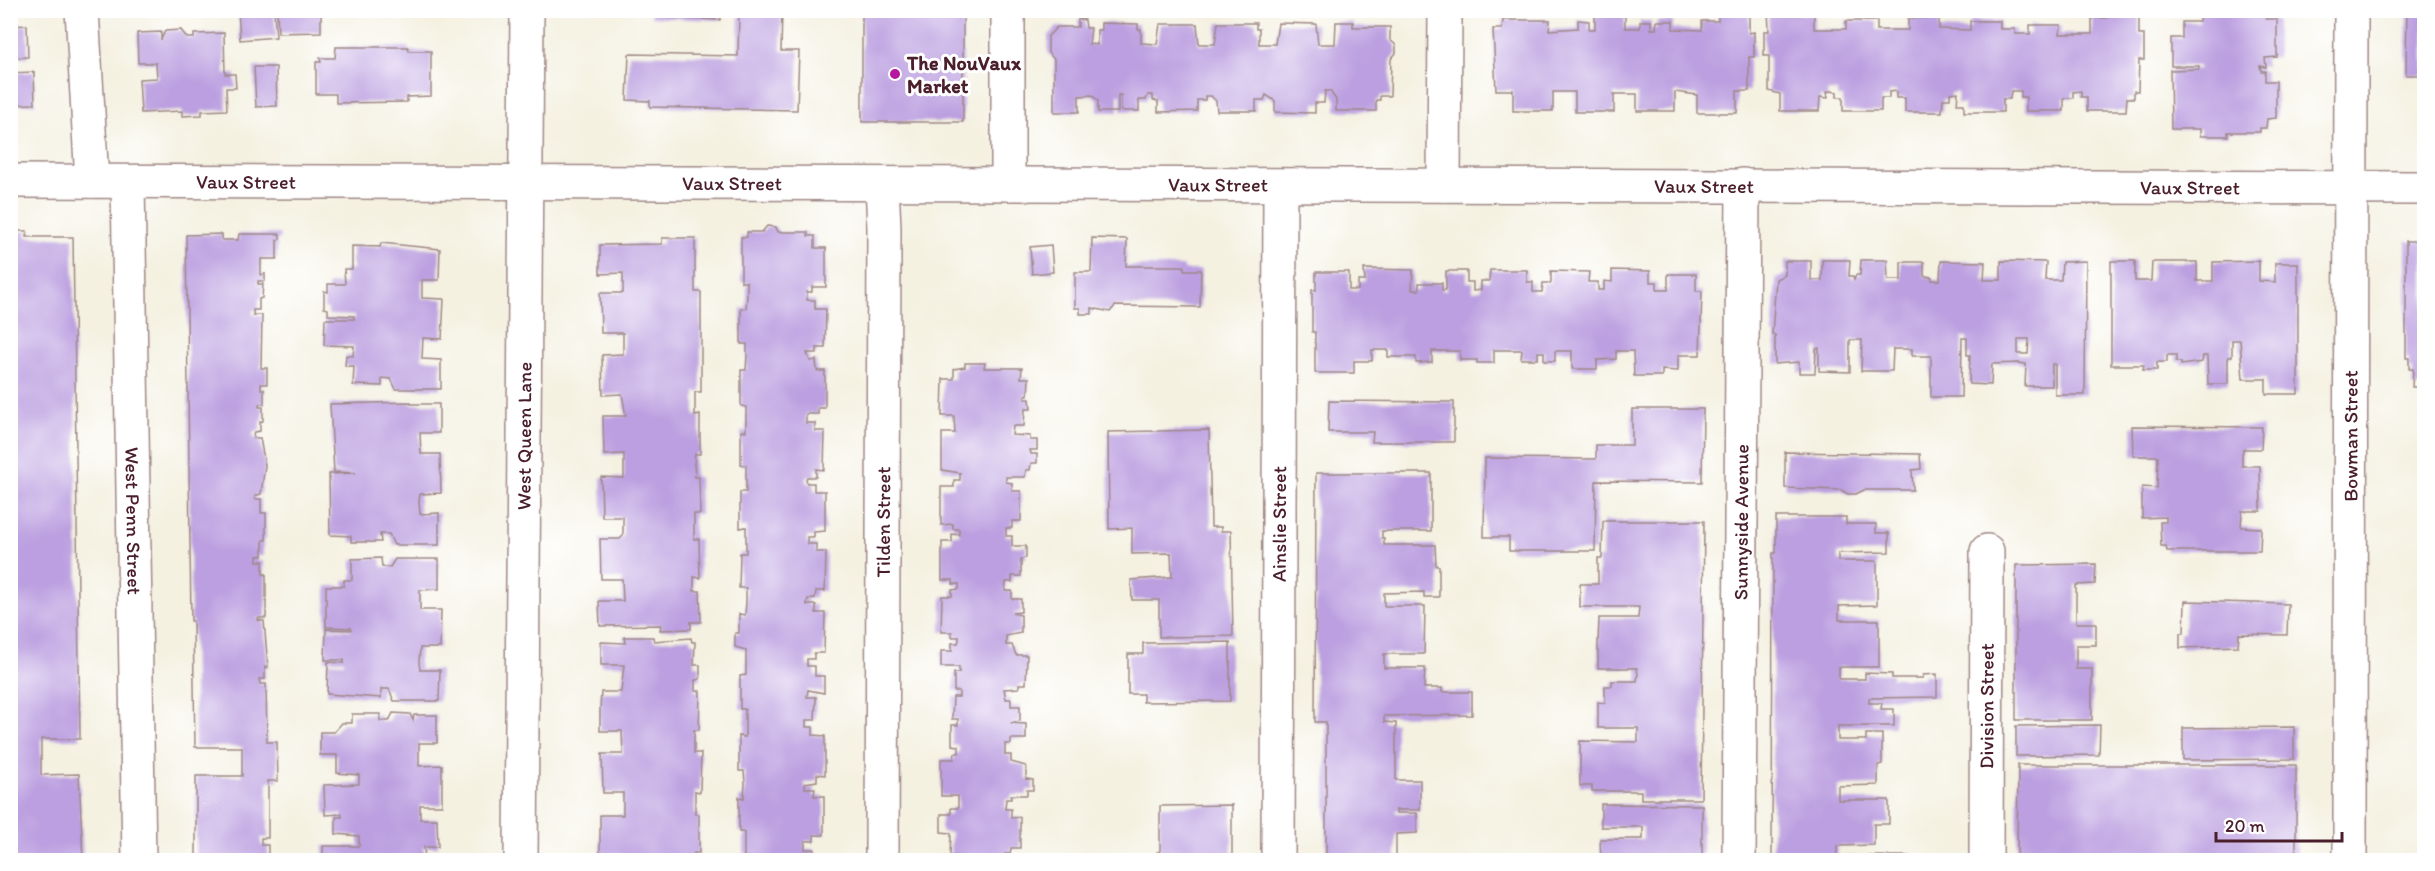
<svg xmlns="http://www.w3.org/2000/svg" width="2435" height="871" viewBox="0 0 2435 871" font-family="Itim,sans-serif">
  <rect width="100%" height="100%" fill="#fff"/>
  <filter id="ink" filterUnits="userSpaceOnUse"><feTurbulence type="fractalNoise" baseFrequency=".0167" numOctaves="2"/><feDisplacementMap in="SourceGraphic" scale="12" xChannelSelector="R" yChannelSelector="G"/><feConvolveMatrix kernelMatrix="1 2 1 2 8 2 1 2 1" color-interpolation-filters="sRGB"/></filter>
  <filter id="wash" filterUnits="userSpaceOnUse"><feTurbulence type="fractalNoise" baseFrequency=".008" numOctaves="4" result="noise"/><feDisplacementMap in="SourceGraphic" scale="24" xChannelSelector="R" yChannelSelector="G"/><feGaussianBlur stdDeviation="1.35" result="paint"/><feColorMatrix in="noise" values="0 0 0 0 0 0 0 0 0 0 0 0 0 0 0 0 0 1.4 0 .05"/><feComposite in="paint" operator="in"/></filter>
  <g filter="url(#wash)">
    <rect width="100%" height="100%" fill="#f4f1e1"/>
    <g id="blocks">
      <path fill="#bb9fe0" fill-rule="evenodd" d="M238,10H274L276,37L240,40Z
        M277,10H321V32L278,33Z
        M338,10H407V14H338Z
        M651,10H721L720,20L651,17Z
        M739,10H782L781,51H799L797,110L650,107V101L627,100L629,54L738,56Z
        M862,10H963V122H862Z
        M1595,10H1625V28H1640V21H1651V29H1656L1657,21H1673V29L1702,30V21H1718V10H1749V33L1754,32V57H1749V91H1737V113H1697V95L1675,92V111H1637V94H1614V112H1575V92H1553V111H1513V90H1496L1493,29H1502L1503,20H1550L1549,30L1578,28V20L1589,21V29H1595Z
        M1768,10H1800V14H1814V29H1846V21H1877V30H1908V19L1939,17V29L1970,30V21H2000V29H2015V34H2030V25H2061L2060,34H2092V18H2107V10H2139V35H2144V60H2139L2138,91H2134V98H2127L2126,111H2087V97H2081V91L2073,92V98H2064V111H2026V97H2021V91H2011L2010,99H2003V112H1964V104H1957L1958,92L1950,93V99H1943L1942,112H1905V98H1896V91L1889,92V98H1881V111H1843V97H1837V92L1830,91L1827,92L1828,98L1820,97L1819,111H1780V94L1769,91V56H1764V31H1769Z
        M2200,10H2266V19H2277V57L2265,58L2266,67L2260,66L2261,71H2265V81H2276V118L2267,119L2266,128H2260V132H2228V136H2200V129H2171L2170,70L2199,69V66H2171V38H2182V22H2199Z
        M2407,10H2424V75H2406Z
        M1078,19L1085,20L1086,28H1091L1089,44L1097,45V30H1101V23L1138,24V29H1141V43L1157,44L1160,24H1197L1199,44H1215L1218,23H1256V29H1259V44H1275L1278,23L1316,24L1318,44H1335L1336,22H1353V27H1390V40L1396,45V53L1391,59L1390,96H1380V100H1376V111H1336V100L1330,91H1325L1324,103H1315V113L1275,112V101L1266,95L1264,100H1256V111H1217L1216,101L1211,96H1205V100H1197V111L1158,112V101L1153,100V95H1148L1146,100H1139V111H1121V95H1118V112H1098V101L1092,95L1079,96V112H1054V59L1048,53V36L1057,27H1078Z
        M27,25L28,57L10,58V26Z
        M181,30L187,38H194V34L224,33L225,74H235L236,88H226L227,110L202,111V115L182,116V111L141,113L139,79L157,78L156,63H138L137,33L161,32V40L165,31Z
        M336,47H408L409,51H431V96L407,97V102L336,103V94H316V62H321L320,58H335Z
        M254,67H276L277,106L256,107Z
        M34,72L35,104L10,105V73Z
        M767,226L776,227L778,232H808V236H815V248H826V287H812V292H807V300H815V309H826L825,348H817V353H807L810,361L816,360L817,371H825V408H818V414H806V423H815V431H825L824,470L816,469V477H807L806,479L807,483H814V491H825V531L814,532V537H807V544H816V552H826L825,591H816L815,598L808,599L807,602V605H816V613H825L824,653H814V659H807V666H815V676H824V693L808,690L807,697H816L815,720H806V727H813V735L825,736V775L817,774V781L805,783V788H815L814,796H824V835H814V841H805V849H814V857H824V860H744V832H739V797L744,798L745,783L744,771H739V736L745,737V709H740V676L746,675V650L735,647V633H739V614L745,615L746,602V588H739L740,553H746V527L740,528V492H746V465H741V431H746V407L741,406V370H746L747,356V344H741V308L746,309L747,295V282H741V237H747V232H762Z
        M10,231H27L26,237H73L80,739H41V775L79,774L83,860H10Z
        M222,234V240H238L239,234H280V239L277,240V259H261V275L265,274V281H258V284H263L262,298L259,299V310H253V315H262L261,368H267V384H261V389H264V404H259V407H263V421L260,422V431L254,432L253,434L254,438H260L265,465L261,494L255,496V499H261V513H266V540H263V556H257V561H263V574H266V618H258V620L264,621L268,667H265V679H259L260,684H266L267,742H277L278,781H268V838H261V845H268V856H272V860H196V776H242V747H195L193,621H191L186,235Z
        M662,238H695V292H701V392H695V416L700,415V454H695L694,464L695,477H699L700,514H694V539H699L700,578L694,577V591H700L701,622H691V629L660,630L661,625L600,626L599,601H623L622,579H601L600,539H620L623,536V517H602L601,477L624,478V454L604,455L603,416H626L622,394L603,395L602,355L623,354V333H601L600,293H623V273L600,274V245L662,244Z
        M1092,238L1127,239L1126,266H1184V270H1201L1200,307L1115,306L1110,312L1092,308V314H1080V308H1075V272H1091Z
        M2406,241H2424V387H2412L2413,369H2409V358H2406Z
        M381,243L440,249L439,280H422V298L444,299L442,339L423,338L422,359L441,360V389H396L391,379L382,378V386L353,385L354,366H345L346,355L353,356L354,346L324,345L325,319H354V316L328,315V309L324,308V291L328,292V284H345L344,269H352V246L380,247Z
        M1051,245L1053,272L1032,274L1030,247Z
        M1822,260H1850L1849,276H1853L1854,280L1856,275H1860L1861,260H1887L1888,280H1901V262H1924V276L1932,277V280H1940L1941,261L1985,262L1984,280H2001V261L2046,262L2045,280H2061L2062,262L2086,261L2085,395H2055V364H2052V386H2025L2026,364L2018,363L1992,364L1991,385L1969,384L1970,355H1967V338H1962L1961,397H1931V356H1912V349H1893L1892,371H1861L1862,340H1850V372L1819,371V348L1816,349L1815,373H1799V362L1775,364V335L1772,334L1776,279L1785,275V261H1811V280H1822ZM2018,339H2029L2028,354H2018Z
        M2111,261H2135V281H2151L2152,262H2197V281H2213V262L2259,261V281L2275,282V263H2298V394H2266V379H2243L2240,340H2232V357H2228V384H2208L2207,356H2203L2202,362L2181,365V362H2176V355H2167V362H2157V370H2143L2144,365H2111Z
        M1364,269L1413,270L1412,290H1419V283H1442V290H1446V271H1467V282H1473V291L1481,290V281H1489L1490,270H1527V282H1533V292H1542L1543,283H1551V271L1589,272L1588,282H1598V290H1604V281L1612,282V270L1650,271V282H1657V290H1668V274H1696V291H1702L1700,355H1678V371L1662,370V376H1634L1633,351H1616V359L1597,360V369H1572V351H1555V361H1544V352H1538V359H1521L1522,350H1494V363H1477V360H1460V351H1432V362L1416,363V357H1388V350H1372V361H1354V373H1315V332H1312V290H1316V272H1349V290H1358V281H1365Z
        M965,363H985L984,368H1022L1021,378H1029L1028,395H1025V399H1030L1031,409H1025L1024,426H1013L1012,435L1030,436V440H1037V450H1030L1031,454H1037V463H1031L1030,470H1026L1025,477H1006V482L1012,483V491H1021V521H1012V528H1006V536H1012V546H1026V558L1021,559V576H1012V582H1006L1005,591H1012V599H1021V612L1012,613L1021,615V633L1006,636V645H1012L1016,655H1027L1026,684H1019V688L1004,689L1006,699H1011V706H1020V721L1011,723L1026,724V739H1011V744H1005V755H1011V762L1026,766V779L1033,780V790H1027V795H1011V799H1006L1005,809H1011V818L1020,817V848H1011L1010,854H1005V860H958V856H950L951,833L941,832V814H951V808H958V796H941V759H954L955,753H959V746L952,745V725H958V719H952L953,697H959V691H954V673H959V667H941V651H952V643H958L959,640V637H952V632H941L942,596H952V590L959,589V584H953V580H942V542H952V534L959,535V529H953V524L941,525V487H954V480H960V473L942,470V433H955L954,416H942L943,379H954V369L965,367Z
        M1329,401L1454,402V442H1372L1373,432H1328Z
        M411,402V404H439V433H420L421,454H440L441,493L420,494L419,502L420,514L439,513V545H394L389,534H380L381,542H351V536L330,535L329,474L356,473L334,472L330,404Z
        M1632,409H1703L1702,482L1596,481L1595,551H1509V537H1484L1485,458L1596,459V445H1632Z
        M2132,426L2262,427L2261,449H2243L2242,456V466H2260L2261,511H2242L2241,527L2261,528L2260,551H2167L2166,546H2161L2160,522H2166V517L2142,518V487L2157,488L2158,456H2133Z
        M1209,430L1211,527H1221V531H1231L1233,636L1159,637V600H1132L1131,580L1172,577L1171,553L1132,554V528L1109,529L1108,432Z
        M1785,452L1920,454L1921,469L1912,470L1913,490H1864L1856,494H1848L1841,490L1785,488Z
        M1316,473H1431V531H1382V538H1384V545H1435L1436,566H1439V597H1424V592L1384,593V606H1425L1424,654H1384V668H1425L1424,688H1442V692H1472V715L1384,716V722L1396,723V780H1420V810H1396V813H1417V833L1396,834V860H1326V722H1315Z
        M1776,517H1846V524H1876V533H1889V552L1838,553V561H1877V605L1839,606V620H1879V667H1839V679H1865V673L1892,674V678H1923V675L1937,674V697L1869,698V703H1882L1881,709H1894V726H1838V740H1866V734H1882V764L1878,765V785L1838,786V800H1889V824H1874V845L1837,846V856H1909V860H1774L1772,856L1773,553H1776Z
        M1603,521H1704L1701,799H1641V791H1592V786H1580V741L1638,742V728H1598V702L1605,703V686H1612V681H1637L1638,675L1637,668H1598V645L1599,618H1638L1639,607H1580V584H1598V558H1602Z
        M381,558L382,567H390L395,559H439V589L420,590V610H441L440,648H420L419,662L420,670H440L439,701H394L389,689H381V698L327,694L328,662L344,663V660H325L326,629L351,630V628L326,627V586H344V580H352V559Z
        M2096,564L2095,584L2076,585V623H2096V645H2076V669H2092V720H2016V565Z
        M2185,601L2288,604L2287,635L2239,634L2238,646L2180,648V633H2184Z
        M624,637H653L654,641L691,638L692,642H695L694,665H700V679L695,680V691H700L699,730H694V753H701L700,792L695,791V814H699V853H694V860H622V854H600V815H623V793H603L602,754H623L622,731H600V710L601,692H621L624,665H601V642L625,643Z
        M1230,642V701L1143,702V694H1128V654H1143V643Z
        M393,713L410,714L413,720L414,715H437V743H419V766L442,765V805H420V819H437L438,847H424L425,860H323V846H359V836L336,834V817H342V814L325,815L324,785L359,784V775L337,773V755H320V732H334L342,723H352V714H380V721H389Z
        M2100,725L2099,755L2016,756V726Z
        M2294,727V759L2183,760V728Z
        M2018,765H2296V860H2017Z
        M1601,804L1702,805V860H1601L1600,839H1643V827H1601Z
        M1232,805V860H1157V852L1160,851V806Z"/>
    </g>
  </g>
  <g filter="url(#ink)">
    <use href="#blocks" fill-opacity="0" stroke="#9f8886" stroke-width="1.5"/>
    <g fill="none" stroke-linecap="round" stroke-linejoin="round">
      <defs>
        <g id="minor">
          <path d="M82,10L92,181"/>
          <path id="s1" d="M10,181L2424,188"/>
          <path id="s2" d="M128,182L139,860"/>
          <path d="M1008,184V10"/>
          <path d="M1444,185L1445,10"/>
          <path id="s3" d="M521,860L527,10"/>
          <path id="s4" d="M882,860L884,228L882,184"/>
          <path id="s5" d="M1278,860L1280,186"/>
          <path id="s6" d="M1739,860L1743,185"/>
          <path id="s7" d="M1986,860L1987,551"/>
          <path id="s8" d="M2350,860L2351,10"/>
        </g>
      </defs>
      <use href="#minor" stroke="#9f8886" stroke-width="36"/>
      <use href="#minor" stroke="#fff" stroke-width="33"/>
    </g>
  </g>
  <circle fill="#b5179e" stroke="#fff" stroke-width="2" cx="895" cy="74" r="6"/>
  <g text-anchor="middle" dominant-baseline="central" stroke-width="6" stroke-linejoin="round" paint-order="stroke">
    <g font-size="20" font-weight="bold" fill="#4a1f2b" stroke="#fff" text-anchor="start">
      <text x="907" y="63">The NouVaux<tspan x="907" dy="23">Market</tspan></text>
    </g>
    <g font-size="20" fill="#4a1f2b" stroke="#fff">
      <text stroke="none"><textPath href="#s1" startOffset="236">Vaux Street</textPath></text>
      <text stroke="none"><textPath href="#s1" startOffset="722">Vaux Street</textPath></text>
      <text stroke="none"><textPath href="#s1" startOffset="1694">Vaux Street</textPath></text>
      <text stroke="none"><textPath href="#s1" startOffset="1208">Vaux Street</textPath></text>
      <text stroke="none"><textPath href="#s1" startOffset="2180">Vaux Street</textPath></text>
      <text stroke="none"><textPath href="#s3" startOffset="424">West Queen Lane</textPath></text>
      <text stroke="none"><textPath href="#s8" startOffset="424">Bowman Street</textPath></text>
      <text stroke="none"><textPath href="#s2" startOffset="339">West Penn Street</textPath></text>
      <text stroke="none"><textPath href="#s4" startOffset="338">Tilden Street</textPath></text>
      <text stroke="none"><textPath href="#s5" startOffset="336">Ainslie Street</textPath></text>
      <text stroke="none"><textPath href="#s6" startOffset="338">Sunnyside Avenue</textPath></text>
      <text stroke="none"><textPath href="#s7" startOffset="154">Division Street</textPath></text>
    </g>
  </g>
  <rect width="2435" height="871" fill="none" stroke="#fff" stroke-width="36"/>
  <path d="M2216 832v9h126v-9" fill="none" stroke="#4a1f2b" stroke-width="3"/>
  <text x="2225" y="832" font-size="18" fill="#4a1f2b" stroke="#ffffff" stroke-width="4.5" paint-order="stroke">20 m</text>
</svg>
